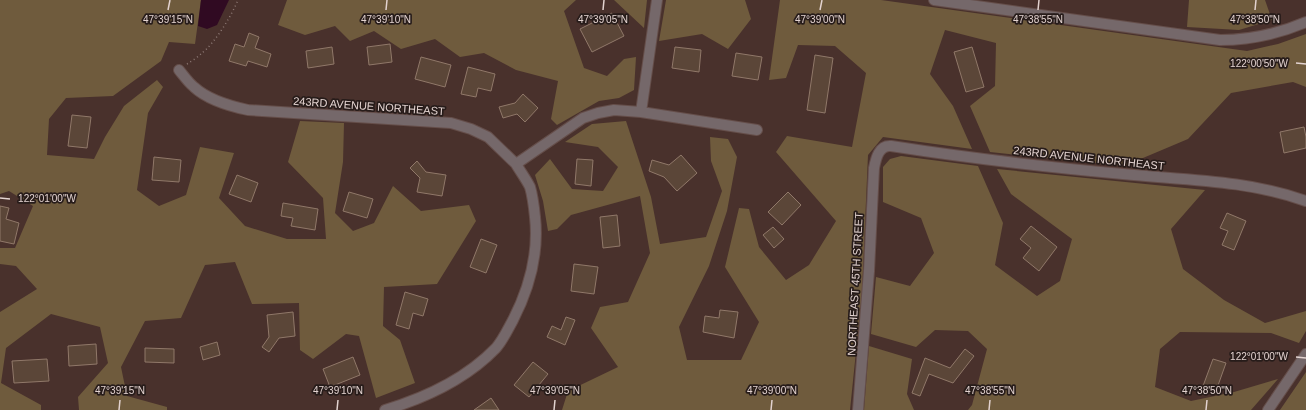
<svg xmlns="http://www.w3.org/2000/svg" width="1306" height="410" viewBox="0 0 1306 410" font-family="Helvetica,sans-serif">
  <rect width="100%" height="100%" fill="#49312c"/>
  <path fill="#6f5b3d" d="M0,0H201L195,44L169,42L161,61L113,96L66,98L49,119L47,155L94,159L105,137L124,106L157,80L163,87L148,113L137,190L159,206L186,195L200,147L234,153L219,198L245,226L287,239H326L323,198L288,162L300,121L344,123L343,162L335,213L353,231L374,223L393,186L421,211L469,205L476,221L437,284L384,287L383,326L400,340L415,383L376,398L359,336L346,334L313,359L300,350L299,303L252,304L235,262L205,265L181,318L145,321L121,367L127,396L167,407V410H79L78,397L108,363L100,327L51,314L6,348L1,383L41,405V410H0V312L37,289L16,266L0,264V248H15L33,206L9,191L0,194Z
    M287,0H576L564,11L584,68L607,76L624,59L636,57L634,90L619,98L599,101L557,125L551,119L558,81L516,70L484,53L460,57L435,39L401,49L374,31L350,41L335,26L305,35L278,25Z
    M614,0H647L644,28Z
    M666,0H745L751,19L728,49L702,34L659,41Z
    M780,0H881L1247,51L1278,44L1306,34V87L1293,82L1231,93L1188,139L1124,166L990,152L970,106L995,86L996,43L945,30L930,74L953,106L972,149L883,137L868,155L862,293L850,410H562L568,391L618,367L591,328L600,307L628,302L650,253L640,196L571,215L557,229L548,231L543,201L535,175L550,159L572,189L603,191L618,167L598,147L565,142L592,124L626,121L651,197L660,244L706,237L722,191L711,161L710,137L728,139L737,157L727,211L709,266L679,327L687,360H741L759,322L725,267L739,208L749,209L759,247L786,280L809,265L836,221L776,152L787,136L852,147L866,73L835,46L798,45L786,78L769,80Z
    M1189,0H1265L1272,20L1239,30L1187,27Z
    M901,156L978,166L1003,223L995,265L1037,296L1060,281L1072,239L1011,194L997,169L1205,190L1171,229L1183,269L1224,300L1265,323L1306,311V331L1299,343L1271,333L1180,332L1160,349L1155,387L1191,401L1234,392L1278,379L1251,410H968L972,405L987,349L968,331L935,330L916,347L871,334L876,277L910,286L934,253L921,218L883,202V167L890,159Z
    M869,346L912,359L907,394L914,410H864Z
    M1306,372V410H1280Z"/>
  <path fill="#300a22" d="M201,0H229L217,25L207,29L198,26Z"/>
  <path fill="#5b4638" stroke="#907869" d="M612,13L624,36L592,52L580,29Z
    M249,33L259,37L255,48L271,54L267,67L248,61L246,66L229,61L235,44L244,47Z
    M390,44L392,62L369,65L367,47Z
    M332,47L334,64L308,68L306,51Z
    M675,47L701,50L699,72L672,68Z
    M972,47L984,87L966,92L954,52Z
    M736,53L762,57L758,80L732,76Z
    M815,55L833,58L825,113L807,110Z
    M421,57L451,65L445,87L415,79Z
    M468,67L495,74L491,91L478,88L476,97L461,94Z
    M523,94L538,108L525,122L517,114L503,118L499,107L515,103Z
    M72,115L91,117L87,148L68,146Z
    M1304,127L1306,137V148L1284,153L1280,132Z
    M681,155L697,173L677,191L664,177L649,171L652,160L669,165Z
    M154,157L181,160L179,182L152,180Z
    M577,159L593,160L591,186L575,184Z
    M417,161L426,172L446,175L442,196L417,192L420,178L410,168Z
    M237,175L258,183L251,202L229,194Z
    M349,192L373,199L367,218L343,211Z
    M788,192L801,205L782,225L768,212Z
    M283,203L318,209L315,230L291,226L293,218L281,216Z
    M0,206L9,208L6,219L19,223L14,244L0,241Z
    M1227,213L1246,221L1234,250L1222,245L1228,231L1220,228Z
    M617,215L620,246L603,248L600,217Z
    M1031,226L1057,247L1039,271L1023,258L1031,248L1020,239Z
    M773,227L784,239L774,248L763,235Z
    M481,239L497,245L486,273L470,267Z
    M574,264L598,267L594,294L571,291Z
    M405,292L428,299L423,316L413,313L409,329L396,325Z
    M720,310L738,312L734,338L703,332L705,316L719,318Z
    M293,312L295,336L279,338L269,352L262,347L269,337L267,315Z
    M566,317L575,320L565,345L547,337L552,326L561,330Z
    M217,342L220,355L203,360L200,347Z
    M96,344L97,364L69,366L68,346Z
    M145,348L174,349V363L145,362Z
    M965,349L974,356L953,383L929,374L920,396L912,393L925,358L950,368Z
    M353,357L360,375L330,387L323,369Z
    M47,359L49,381L14,383L12,361Z
    M1213,359L1226,363L1216,391L1203,386Z
    M533,362L548,374L529,397L514,385Z
    M491,398L499,410H474Z"/>
  <g fill="none" stroke-linecap="round" stroke-linejoin="round">
    <defs>
      <path id="minor" d="M934,0L1220,40C1251,40 1278,34 1306,22
        M179,70C184,76 188,82 194,87C208,100 229,106 248,110L451,123L471,129L488,137L516,164L583,118L598,113L614,110L641,112L757,130
        M641,112L657,0
        M385,410C425,398 467,378 496,348C503,340 508,329 513,320C530,287 539,254 535,217C534,207 533,197 530,187C526,179 520,171 516,164
        M858,410L869,271L874,168C876,158 879,145 891,146C968,158 1046,167 1123,174C1185,180 1248,180 1306,201
        M1268,410L1306,354"/>
    </defs>
    <use href="#minor" stroke="#654e4a" stroke-width="12"/>
    <path stroke="#8d7975" stroke-width="1.5" stroke-dasharray="1 3" stroke-linecap="butt" d="M187,64C192,61 198,57 202,53C215,43 232,15 238,0"/>
    <use href="#minor" stroke="#75686a" stroke-width="10"/>
  </g>
  <path fill="none" stroke="#e3d3d0" stroke-width="1.5" d="M168,10L170,0M386,10L387,0M603,10L604,0M820,10L822,0M1038,10L1039,0M1255,10L1256,0M1296,63L1306,64M0,198L10,199M1296,357L1306,358M119,410L120,400M337,410L338,400M554,410L555,400M771,410L772,400M989,410L990,400M1206,410L1207,400"/>
  <g text-anchor="middle" dominant-baseline="central" stroke-width="3.5" stroke-linejoin="round" paint-order="stroke">
    <g font-size="11" fill="#e3d3d0" stroke="#271c1a">
      <text transform="translate(369 106) rotate(4)">243RD AVENUE NORTHEAST</text>
      <text transform="translate(1089 158) rotate(6)">243RD AVENUE NORTHEAST</text>
      <text transform="translate(855 284) rotate(-87)">NORTHEAST 45TH STREET</text>
    </g>
  </g>
  <g font-size="10" text-anchor="middle" fill="#e3d3d0" stroke="#271c1a" stroke-width="3.5" stroke-linejoin="round" paint-order="stroke">
    <text x="168" y="23">47°39'15"N</text>
    <text x="386" y="23">47°39'10"N</text>
    <text x="603" y="23">47°39'05"N</text>
    <text x="820" y="23">47°39'00"N</text>
    <text x="1038" y="23">47°38'55"N</text>
    <text x="1255" y="23">47°38'50"N</text>
    <text x="1259" y="67">122°00'50"W</text>
    <text x="47" y="202">122°01'00"W</text>
    <text x="1259" y="360">122°01'00"W</text>
    <text x="120" y="394">47°39'15"N</text>
    <text x="338" y="394">47°39'10"N</text>
    <text x="555" y="394">47°39'05"N</text>
    <text x="772" y="394">47°39'00"N</text>
    <text x="990" y="394">47°38'55"N</text>
    <text x="1207" y="394">47°38'50"N</text>
  </g>
</svg>
